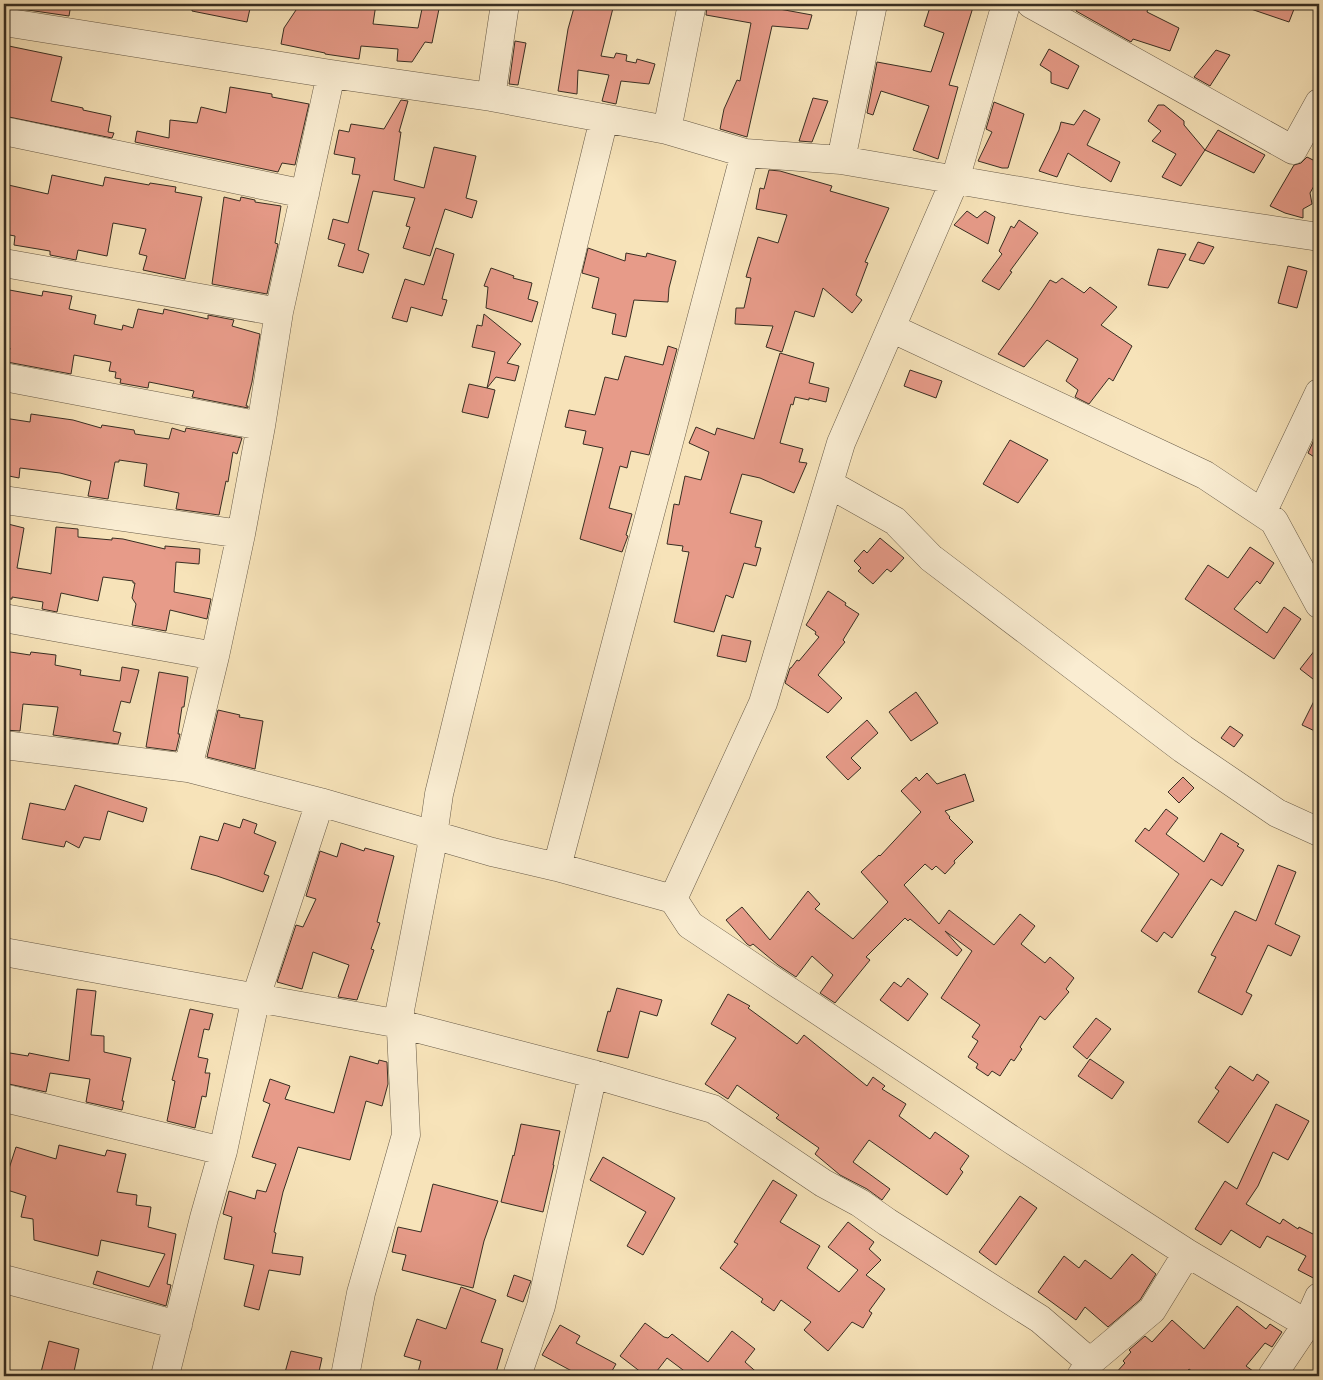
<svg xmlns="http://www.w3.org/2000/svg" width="1323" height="1380" viewBox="0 0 1323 1380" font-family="'Libre Bodoni',serif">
  <rect width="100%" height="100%" fill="#f7e3b9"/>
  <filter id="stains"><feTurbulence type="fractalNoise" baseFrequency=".004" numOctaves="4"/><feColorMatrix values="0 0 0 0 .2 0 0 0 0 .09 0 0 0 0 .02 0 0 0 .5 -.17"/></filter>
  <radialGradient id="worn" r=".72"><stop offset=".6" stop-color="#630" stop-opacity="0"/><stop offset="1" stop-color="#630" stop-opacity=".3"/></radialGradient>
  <path fill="#e79b89" stroke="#382e22" d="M15,4H71L69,16L14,8Z
    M192,4H251L247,22L192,11Z
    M298,4H376L373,24L418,28L423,4H440L432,43L425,42L412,62L397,61L398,49L361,46L359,59L325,54V53L281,44L284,28L296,10Z
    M575,4H614L601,56L614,58L616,53L627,55L626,61L636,63L637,59L655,64L649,84L621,81L616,104L602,101L609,75L578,70L577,94L558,91L568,29Z
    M707,4H752L812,15L808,29L772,26L747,137L720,129L724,109L737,80L740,81L751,23L706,15Z
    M931,4H974L949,85L958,87L938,159L913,150L929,106L881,91L873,115L867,113L877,62L931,72L944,33L924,26Z
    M1079,4H1149L1147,12L1179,28L1170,51L1133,39L1131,42L1076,11Z
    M1242,4H1296L1289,22L1242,6Z
    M515,41L526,43L518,85L509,84Z
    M4,45L62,57L51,101L83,108V110L111,116L108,132L114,133L112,138L4,116Z
    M1049,49L1079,66L1068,89L1051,83V72L1040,65Z
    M1216,50L1230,55L1210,86L1194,77Z
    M230,87L272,94V97L309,104L295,165L282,163L278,172L135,142L137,131L169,138L170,120L197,123L201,107L226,113Z
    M813,98L828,101L812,142L799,141Z
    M401,100L408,101L399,132H401L394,180L424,188L434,147L476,156L466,198L477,201L472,218L445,209L430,256L403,248L410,227L406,226L415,198L373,191L358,250L369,254L363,273L338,266L345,244L328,239L333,219L348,223L360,175L352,174L355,158L334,154L339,130L349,132L351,124L384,129Z
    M994,102L1024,114L1008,168H1002L978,161L992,132L986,129Z
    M1158,105H1164L1184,121V125L1205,150L1181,186L1162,177L1176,154L1152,141L1161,131L1148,121Z
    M1084,110L1100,119L1087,145L1120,162L1111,182L1068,153L1057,177L1039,171L1059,130L1061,122L1074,125Z
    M1218,130L1265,155L1254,173L1205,150Z
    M1307,157L1319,163V177L1310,193L1312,204L1303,209V218L1285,213L1270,206L1294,165L1301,163Z
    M769,170L780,171L832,186L830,191L889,208L865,262L868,263L856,295L862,300L852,313L823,288L814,317L795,311L782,352L766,347L773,326L735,324L736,308H744L751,278L746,277L758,237L778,243L787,215L756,209L760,188L764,189Z
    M52,175L103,186L105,177L149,185L150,183L176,187L175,192L202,197L185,279L143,270L147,256L139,254L146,229L113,223L107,256L78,250L76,260L50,255V251L14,245L15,236L4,234V218L6,204L4,203V184L48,194Z
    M224,197L240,201L241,197L255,200V202L281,206L275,243L278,244L267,294L212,284Z
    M967,211L977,218L985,211L995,217L988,244L954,225Z
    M1019,220L1038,233L1010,271L1012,272L999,290L982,281L1002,254L999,251L1011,226L1014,228Z
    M1198,242L1214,247L1204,264L1189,260Z
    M436,248L454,254L442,299L447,300L442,316L411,307L407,322L392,318L405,279L424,285Z
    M588,248L625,261L626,253L646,257L647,253L676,261L669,288L668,302L634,300L626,337L612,334L616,314L592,308L599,278L582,273Z
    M1158,249L1186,254L1168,288L1148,285Z
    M1288,266L1307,271L1297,308L1278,303Z
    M491,268L514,276L513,278L532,283L528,299L538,302L532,322L486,308L488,287L484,286Z
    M1062,278L1084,293L1090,287L1117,307L1101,325L1132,346L1113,381L1109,378L1089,404L1075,397L1078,390L1066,381L1078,359L1047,340L1024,367L998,354L1032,307L1050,280L1056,283Z
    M4,289L42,296L43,291L72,296L69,309L96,315L94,324L122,330L123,325L133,328L138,309L163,314L164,309L208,319V315L234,320L232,326L260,334L252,382L246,406H248V408L192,397L194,391L149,382L148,388L120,383L121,379L115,378L116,372L109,371L111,362L74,355L71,374L7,362L10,348L4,347Z
    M484,314L521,344L507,363L519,366L515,381L496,377L487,388L495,390L488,418L462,412L469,384L487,388L495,352L472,347L477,325L482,326Z
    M668,346L677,349L649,455L631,451L627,468L620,466L609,508L632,514L626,535L628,536L622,552L580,539L603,448L583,444L586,431L565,427L569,410L595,415L605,377L618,380L625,356L663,365Z
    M780,353L814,363L809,383L829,388L826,402L809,398V400L795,397L793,405L791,404L780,443L803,449L799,462L807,463L794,493L760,478L742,474L730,513L762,521L755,547L761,548L756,566L744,563L733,598L726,595L714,632L674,622L689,552L682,551L683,546L667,544L674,504L679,505L685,476L701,480L709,452L689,443L696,427L715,435L717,428L754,439Z
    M910,370L942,381L936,398L904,386Z
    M31,414L73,420L101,428L102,425L134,430L135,434L169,439L172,428L185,432L186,428L242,438L237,454L233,452L228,482L226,481L219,515L176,509L179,493L144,486L147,464L119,460V462H115L108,499L88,496L91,481L60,473L20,468L19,478L4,475V418L30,422Z
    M1319,429V460L1308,453Z
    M1010,440L1048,460L1018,503L983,484Z
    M4,523L24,528L17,568L48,573L51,574L56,527L78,529V537L112,540V538L123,539L165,549V546L200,549L199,564L176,562L174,592L211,599L207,619L170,610L166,631L132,625L136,604L132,598L135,583H133V581L103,577L98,601L61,593L57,612L42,609L43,602L12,597V599H4Z
    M880,538L904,558L891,572L887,569L873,584L858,571L861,568L854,561L864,550L867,553Z
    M1250,547L1274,563L1260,584L1257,581L1234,609L1267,633L1284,607L1301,619L1274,659L1185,599L1208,565L1228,578Z
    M828,591L846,603L845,605L859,614L843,640L845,642L818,675L842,698L828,713L785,683L790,668H791L797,660L799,661L819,637L815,634L816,632L806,625Z
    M722,635L751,641L746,662L717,656Z
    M1319,645V673L1313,679L1300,669Z
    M4,651L30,655L31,652L56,655L55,665L81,670L80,675L120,681L122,667L139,670L130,703L121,701L113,731L121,733L118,744L53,735L58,707L23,704L20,731L4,730Z
    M159,672L188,677L184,707H182L178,734H180L176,751L146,747Z
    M1319,691V733L1302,725Z
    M916,692L938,723L911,741L889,712Z
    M218,710L240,715L239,717L263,721L255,769L207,757Z
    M867,720L878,733L851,758L861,768L848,780L826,757Z
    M1230,726L1243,735L1234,747L1221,738Z
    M927,773L937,784L965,774L974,801L945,811L950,817L949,818L973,842L954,861L955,863L945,874L936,866L932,870L925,864L904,885L939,924L949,910L994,945L1020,914L1035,926L1021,944L1045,963L1050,957L1074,978L1066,989L1069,992L1045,1020L1040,1016L1020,1047L1022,1049L1014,1061L1011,1059L1000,1076L992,1071L988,1076L976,1068L978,1064L968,1057L978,1041L972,1037L980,1025L941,998L972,951L945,931L962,950L957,956L910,919L908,921L905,918L866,957L870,960L835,1003L820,993L833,975L812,956L796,977L778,965L753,944L750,946L747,944L726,920L742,907L770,940L808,891L820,904L815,909L853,939L888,902L861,872L879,855L880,856L921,812L901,791L916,777L919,781Z
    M1183,777L1194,788L1179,803L1168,792Z
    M75,785L147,808L143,822L108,811L100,840L84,837L79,848L66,841L64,847L22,839L30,803L65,810Z
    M1166,809L1178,818L1166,834L1204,862L1221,833L1239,844L1237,846L1244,850L1222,886L1211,879L1172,938L1164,932L1157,942L1141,931L1179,874L1135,841L1145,828L1149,831Z
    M243,819L257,824L254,833L276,842L264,874L269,876L263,892L217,876L191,869L200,836L218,841L224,823L240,828Z
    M341,843L364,851L365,848L394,856L377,922L380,923L371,949L374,950L357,1000L338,997L349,965L313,952L302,989L277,982L296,925L303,927L316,899L306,896L320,851L337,857Z
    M1278,865L1296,872L1275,924L1300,936L1291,956L1268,945L1246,992L1252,995L1242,1015L1198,992L1216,957L1211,955L1235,911L1256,921Z
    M908,978L928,994L908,1021L880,1000L894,982L901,987Z
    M617,988L662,1000L657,1016L640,1011L628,1058L597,1051L608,1011L610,1012Z
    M77,989L96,991L91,1035L104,1036V1052L131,1058L122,1101H124L122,1110L86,1102L90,1079L50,1073L46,1092L4,1083V1052L28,1056L29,1053L69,1061Z
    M728,994L750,1006L748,1008L797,1044L804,1035L867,1086L873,1077L885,1086L882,1089L906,1104L899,1116L930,1139L935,1132L969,1156L960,1169L963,1172L947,1195L869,1140L853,1162L890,1189L882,1200L867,1189L840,1175L815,1154L819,1148L776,1118L779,1115L737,1085L728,1099L705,1084L736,1038L711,1024Z
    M190,1009L213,1014L209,1030L204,1029L198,1057L208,1059L205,1073H210L206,1097L202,1096L195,1128L167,1121L175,1081L172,1080Z
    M1096,1018L1111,1029L1087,1059L1073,1047Z
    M350,1056L378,1064L379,1060L387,1062L388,1084L382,1106L366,1101L350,1160L298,1147L283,1192L274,1232L276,1233L272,1253L303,1257L300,1275L269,1270L259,1310L244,1306L254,1265L224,1259L232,1217L223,1214L229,1191L255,1199L257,1190L266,1192L276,1164L252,1157L270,1104L263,1101L270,1079L290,1086L285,1099L334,1113Z
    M1090,1059L1124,1082L1112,1099L1078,1076Z
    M1230,1066L1253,1081L1257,1074L1269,1082L1228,1143L1198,1122L1219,1091L1215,1088Z
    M1276,1104L1309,1121L1288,1160L1273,1152L1258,1186L1246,1204L1280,1224L1283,1219L1298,1229L1299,1227L1317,1236L1319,1232V1281L1298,1270L1306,1256L1267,1236L1260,1248L1231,1230L1221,1245L1195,1229L1225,1181L1237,1189Z
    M521,1124L560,1131L553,1165H554L543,1212L501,1202L513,1155L514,1156Z
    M59,1145L105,1156L107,1150L126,1154L117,1192L137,1195L136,1205L151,1207L148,1227L176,1234L167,1284L171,1285L166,1306L93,1284L97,1271L149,1287L165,1254L101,1240L98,1256L34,1240L33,1219L21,1217L26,1196L4,1189V1184L16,1147L56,1159Z
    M603,1157L675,1198L643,1255L627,1246L646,1212L590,1180Z
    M773,1180L797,1195L780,1222L820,1246L807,1268L839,1292L858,1270L828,1247L848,1222L874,1242L869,1249L881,1260L866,1275L885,1289L869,1311L872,1313L863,1328L852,1322L828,1351L804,1330L811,1322L781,1300L774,1311L761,1302L763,1299L720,1268L738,1244L734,1242Z
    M433,1184L498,1201L484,1241L473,1288L402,1270L406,1255L392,1252L398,1227L421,1232Z
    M1020,1196L1037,1208L996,1265L979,1252Z
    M1132,1254L1156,1274L1140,1300L1108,1327L1085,1307L1076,1320L1038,1292L1064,1256L1079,1268L1085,1260L1111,1279Z
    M514,1275L531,1281L523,1302L507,1296Z
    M461,1287L496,1300L481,1342L503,1349L495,1376H417L421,1361L404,1356L417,1319L446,1329Z
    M1237,1306L1266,1329L1270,1324L1282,1332L1272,1347L1265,1343L1246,1366L1257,1374V1376H1198L1189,1369L1183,1376H1113L1125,1363L1123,1361L1131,1352L1129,1350L1145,1336L1152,1342L1172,1320L1204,1349Z
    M645,1323L664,1337L668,1338L672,1334L708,1362L732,1331L755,1349L745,1362L761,1376H691L667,1358L653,1376H646L620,1356Z
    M560,1325L580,1336L576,1343L616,1364L609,1376H581L542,1355Z
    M49,1341L79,1349L73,1376H40Z
    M291,1351L322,1358L318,1376H284Z"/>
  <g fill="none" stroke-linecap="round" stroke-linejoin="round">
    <defs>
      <path id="minor" d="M1031,4L1293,150L1319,103
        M4,22L331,74L491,97L667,130L745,153L841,160L1078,201L1319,237
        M491,97L505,4
        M667,130L692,4
        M4,131L305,194
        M841,160L873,4
        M4,263L279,312
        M891,328L1205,475L1274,521L1319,604
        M4,377L261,426
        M829,484L895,521L931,558L1183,749L1277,813L1319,832
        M4,500L241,534
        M1262,513L1319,393
        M4,618L215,656
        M4,745L188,768L320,802L492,852L557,867L673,899L690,925L1012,1140L1187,1253L1307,1324L1319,1323
        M188,768L215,656L241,534L261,426L279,312L331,74
        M557,867L745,153
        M673,899L763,703L841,443L955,180L1006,4
        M4,952L400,1024L593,1074L713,1109L823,1183L860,1203L887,1222L1040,1319L1090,1362
        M4,1098L223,1151
        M4,1279L178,1325
        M165,1376L204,1218L223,1151L256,997L320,802
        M345,1376L361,1293L406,1135L400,1010L431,850L439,794L604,119
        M517,1376L541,1306L593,1074
        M1081,1376L1090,1362L1152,1310L1187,1253
        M1272,1376L1307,1324L1319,1297"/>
    </defs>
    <use href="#minor" stroke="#685b48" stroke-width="29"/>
    <use href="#minor" stroke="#faedd2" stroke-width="28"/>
  </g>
  <rect width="1323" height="1380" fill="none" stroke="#f7e3b9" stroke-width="20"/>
  <rect x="5" y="5" width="1313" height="1370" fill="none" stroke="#382e22" stroke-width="2.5"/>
  <rect x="10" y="10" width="1303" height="1360" fill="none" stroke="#382e22"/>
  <rect width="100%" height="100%" filter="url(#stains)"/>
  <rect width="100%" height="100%" fill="url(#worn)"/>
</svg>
